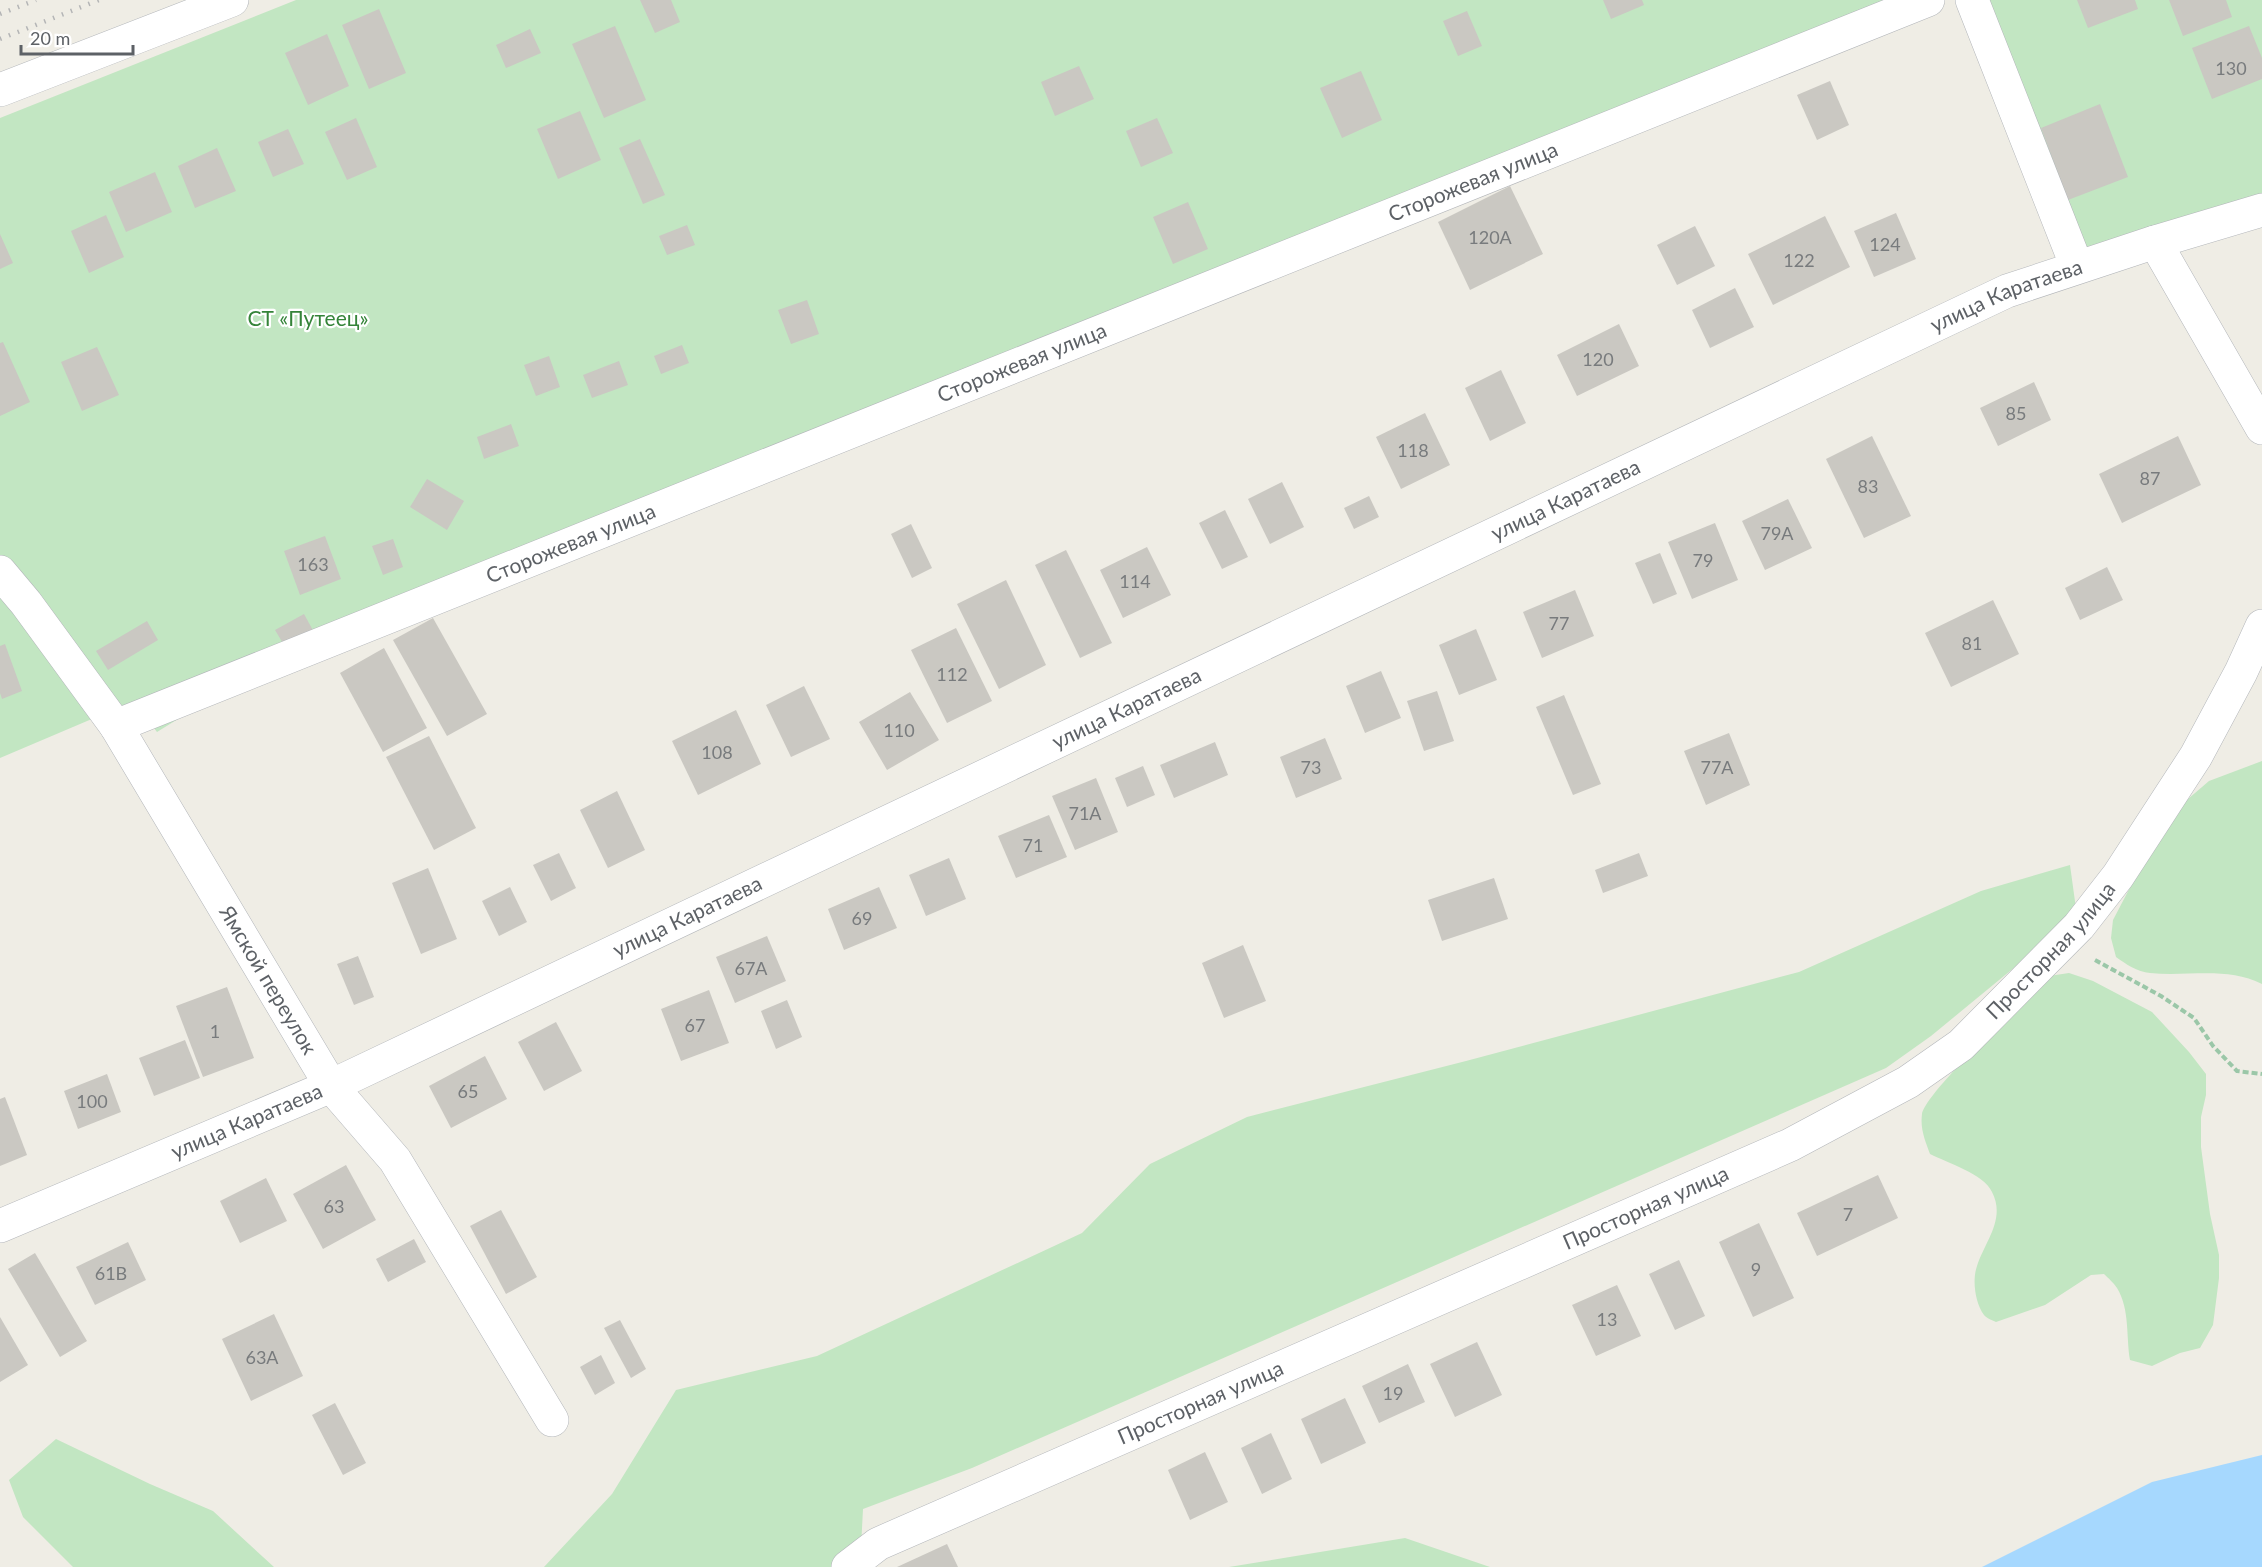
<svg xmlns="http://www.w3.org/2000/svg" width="2262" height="1567" font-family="Lato,sans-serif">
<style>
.green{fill:#c2e6c2}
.water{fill:#a6d8fe}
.building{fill:#cac8c2}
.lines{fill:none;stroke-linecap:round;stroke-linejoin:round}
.minor-casing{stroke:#b3b6ba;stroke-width:34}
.path{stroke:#9bc7a8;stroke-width:4;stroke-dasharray:6 3;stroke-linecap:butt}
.minor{stroke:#fff;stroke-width:33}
.rail{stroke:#b4b5b6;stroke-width:4.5;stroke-dasharray:1.5 8;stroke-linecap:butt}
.labels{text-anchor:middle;stroke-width:4.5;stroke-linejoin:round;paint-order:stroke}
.number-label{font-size:18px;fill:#787b7d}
.street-label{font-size:21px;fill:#5d6166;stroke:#fff}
.park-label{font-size:21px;fill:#358439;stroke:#fff}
</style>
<rect width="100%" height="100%" fill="#efede5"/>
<g class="green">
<path d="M296,0H1912L212,698L157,732L143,714L113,710L0,758V118Z"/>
<path d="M1968,0H2262V210L2087,274Z"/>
<path d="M2262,761V984C2227,966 2187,977 2150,973C2137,972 2126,964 2116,957L2111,938L2113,920L2167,817L2209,781Z"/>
<path d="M2070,865L2077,916L1931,1036L1886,1068L972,1468L863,1509L860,1567H544L612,1494L676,1390L817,1356L1082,1233L1150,1164L1247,1117L1466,1061L1799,972L1981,891Z"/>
<path d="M2069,973L2093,981L2152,1012L2189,1052L2206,1074V1095L2201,1117V1147L2210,1214L2219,1255V1278L2213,1325L2200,1348L2180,1353L2152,1366L2130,1360C2126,1337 2130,1309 2117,1288C2114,1283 2108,1278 2104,1274L2091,1275L2045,1305L1996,1322C1992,1320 1986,1318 1984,1315C1975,1303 1972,1280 1977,1266C1985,1241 2006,1219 1992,1192C1984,1174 1948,1163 1930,1154C1925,1140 1920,1129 1922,1114C1927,1090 2027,999 2049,976Z"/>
<path d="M56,1439L150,1484L213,1511L274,1567H73L23,1517L9,1480Z"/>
<path d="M1405,1538L1490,1567H1229Z"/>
</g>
<path class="water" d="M2262,1455V1567H1982L2152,1482Z"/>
<g class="building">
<path d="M640,0H671L680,22L655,33Z"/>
<path d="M1603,0H1642L1644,5L1611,19Z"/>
<path d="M2077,0H2135L2138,9L2088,28Z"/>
<path d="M2169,0H2226L2232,17L2183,36Z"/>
<path d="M379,9L406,73L369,89L342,25Z"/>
<path d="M1467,11L1482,46L1458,56L1443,21Z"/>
<path d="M615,26L646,100L604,118L572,44Z"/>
<path d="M2249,26L2262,58V79L2212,99L2192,48Z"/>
<path d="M530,29L541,53L506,68L496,45Z"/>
<path d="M327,34L349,86L308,105L285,53Z"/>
<path d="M1079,66L1094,99L1055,116L1041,82Z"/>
<path d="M1361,71L1382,120L1342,138L1320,88Z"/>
<path d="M1830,81L1849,125L1817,140L1797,95Z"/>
<path d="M2100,104L2128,177L2068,200L2041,128Z"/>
<path d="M580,111L601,160L558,179L537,129Z"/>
<path d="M356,118L377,167L347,180L325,132Z"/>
<path d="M1157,118L1173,153L1141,167L1126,131Z"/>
<path d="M288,129L304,164L273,177L258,142Z"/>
<path d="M640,139L665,195L643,204L619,148Z"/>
<path d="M217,148L236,191L195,208L178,166Z"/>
<path d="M155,172L172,212L126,232L109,192Z"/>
<path d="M1510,186L1543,254L1470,290L1438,222Z"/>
<path d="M1188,202L1208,249L1173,264L1153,217Z"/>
<path d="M1896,213L1916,259L1874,277L1854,231Z"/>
<path d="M106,215L124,257L89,273L71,231Z"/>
<path d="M1825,216L1850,267L1773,305L1748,254Z"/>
<path d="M687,225L695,245L667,255L659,236Z"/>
<path d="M1695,226L1715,266L1677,285L1657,245Z"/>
<path d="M0,234L13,263L0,269Z"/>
<path d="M1735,288L1754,327L1710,348L1692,310Z"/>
<path d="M807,300L819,334L791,344L778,310Z"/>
<path d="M1619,324L1639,366L1577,396L1557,355Z"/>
<path d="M3,342L30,402L0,416V343Z"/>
<path d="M682,345L689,363L661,374L654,356Z"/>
<path d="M97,347L119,395L82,411L61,362Z"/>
<path d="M549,356L560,387L536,396L524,365Z"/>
<path d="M619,361L628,385L592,398L583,375Z"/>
<path d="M1501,370L1526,423L1490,441L1465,388Z"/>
<path d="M2034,382L2051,420L1998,446L1980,408Z"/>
<path d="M1425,413L1450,465L1401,489L1376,437Z"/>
<path d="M511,424L519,446L484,459L477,437Z"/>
<path d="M1872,436L1911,516L1864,538L1826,459Z"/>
<path d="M2178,436L2201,485L2122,523L2099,474Z"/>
<path d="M427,479L464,501L447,530L410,507Z"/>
<path d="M1282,482L1304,527L1270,544L1248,499Z"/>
<path d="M1369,496L1379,517L1354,529L1344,508Z"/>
<path d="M1788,499L1812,548L1765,570L1742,521Z"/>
<path d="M1225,510L1248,557L1222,569L1199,523Z"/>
<path d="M1715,523L1738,580L1692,599L1668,542Z"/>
<path d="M911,524L932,568L912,578L891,534Z"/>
<path d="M325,536L341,579L300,595L284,551Z"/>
<path d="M393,539L403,567L383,575L372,546Z"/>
<path d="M1147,547L1171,595L1123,618L1100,570Z"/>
<path d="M1066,550L1112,643L1080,658L1035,565Z"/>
<path d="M1660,553L1677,594L1653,604L1635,563Z"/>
<path d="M2107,567L2123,600L2080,620L2065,588Z"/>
<path d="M1006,580L1046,665L999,689L957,604Z"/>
<path d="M1575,590L1594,636L1542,658L1523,612Z"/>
<path d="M1993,600L2019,654L1951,687L1925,633Z"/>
<path d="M304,614L315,634L287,650L275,630Z"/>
<path d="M433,618L487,714L447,736L393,640Z"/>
<path d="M147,621L158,640L108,670L96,651Z"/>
<path d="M956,628L992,701L947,723L911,650Z"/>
<path d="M1476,629L1497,680L1459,695L1439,645Z"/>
<path d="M5,644L22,691L2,699L0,693V646Z"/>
<path d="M384,648L427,728L383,752L340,673Z"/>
<path d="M1381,671L1401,718L1365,733L1346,686Z"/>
<path d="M804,686L830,739L791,757L766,705Z"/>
<path d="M1437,691L1454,741L1424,751L1407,701Z"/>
<path d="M910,692L939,740L887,770L859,722Z"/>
<path d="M1564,695L1601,784L1573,795L1536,707Z"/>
<path d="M736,710L761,764L698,795L672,741Z"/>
<path d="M1729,733L1750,785L1706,805L1684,751Z"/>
<path d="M429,736L476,828L434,850L386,757Z"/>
<path d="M1325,738L1342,779L1296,798L1280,757Z"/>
<path d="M1215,742L1228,775L1174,798L1160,765Z"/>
<path d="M1143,766L1155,795L1127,807L1115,778Z"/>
<path d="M1096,778L1118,832L1075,850L1052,796Z"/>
<path d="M617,791L645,850L608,868L580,810Z"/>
<path d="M1049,815L1067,857L1016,878L998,836Z"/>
<path d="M559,853L576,888L551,901L533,865Z"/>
<path d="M1639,853L1648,876L1603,893L1595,870Z"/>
<path d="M949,858L966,899L926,916L909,875Z"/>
<path d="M428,868L457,939L421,954L392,883Z"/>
<path d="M1494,878L1508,919L1442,941L1428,900Z"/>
<path d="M510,887L527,922L499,936L482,901Z"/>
<path d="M879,887L897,928L844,950L828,909Z"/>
<path d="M767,936L786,981L735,1003L716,957Z"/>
<path d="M1243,945L1266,1001L1224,1018L1202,963Z"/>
<path d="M358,956L374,997L354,1005L337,964Z"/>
<path d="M227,987L254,1058L203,1077L176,1006Z"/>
<path d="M709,990L729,1043L681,1061L661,1009Z"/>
<path d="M787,1000L802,1037L776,1049L761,1011Z"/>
<path d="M556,1022L582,1071L544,1091L518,1042Z"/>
<path d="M185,1040L200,1078L154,1096L139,1058Z"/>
<path d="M485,1056L507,1099L451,1128L429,1086Z"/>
<path d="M107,1074L121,1112L78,1129L64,1091Z"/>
<path d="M5,1097L27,1155L0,1166V1099Z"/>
<path d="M346,1165L376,1220L323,1249L293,1194Z"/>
<path d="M1878,1175L1898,1218L1817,1256L1797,1213Z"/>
<path d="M266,1178L287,1221L240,1243L220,1201Z"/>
<path d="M501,1210L537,1277L506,1294L470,1226Z"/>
<path d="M1759,1223L1794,1298L1753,1317L1719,1242Z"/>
<path d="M414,1239L426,1262L388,1282L376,1259Z"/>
<path d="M128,1242L146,1280L95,1305L76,1267Z"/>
<path d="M35,1253L87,1341L60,1357L8,1269Z"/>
<path d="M1679,1260L1705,1316L1675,1330L1649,1274Z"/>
<path d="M1617,1285L1641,1336L1596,1356L1572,1305Z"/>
<path d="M274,1314L303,1376L251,1401L222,1339Z"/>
<path d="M0,1317L28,1365L0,1382Z"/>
<path d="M620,1320L646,1369L631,1378L604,1328Z"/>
<path d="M1477,1342L1502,1395L1455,1417L1430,1364Z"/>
<path d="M601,1355L615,1383L595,1395L580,1367Z"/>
<path d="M1408,1364L1425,1402L1379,1423L1362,1386Z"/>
<path d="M1345,1398L1366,1443L1321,1464L1301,1419Z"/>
<path d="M335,1403L366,1463L343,1475L312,1415Z"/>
<path d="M1271,1433L1292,1479L1262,1494L1241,1448Z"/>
<path d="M1205,1452L1228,1502L1190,1520L1168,1470Z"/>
<path d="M947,1544L958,1567H897Z"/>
</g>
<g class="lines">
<g class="minor-casing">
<g id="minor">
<path d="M1972,0L2077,267"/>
<path d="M0,90L232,0"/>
<path d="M2155,242L2262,428"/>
<path id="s1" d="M0,572L26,603L116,726L331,1086L395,1160L552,1420"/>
<path id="s2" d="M116,726L1928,0"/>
<path id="s3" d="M0,1226L331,1086L2007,291L2155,242L2262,210"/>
<path id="s4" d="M848,1567L878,1544L1790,1145L1908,1082L1961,1045L2079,926L2118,876L2196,756L2241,672L2262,626"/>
</g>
</g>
<path class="path" d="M2095,960L2161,996L2194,1018L2213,1046L2237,1071L2262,1074"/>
<use href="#minor" class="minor"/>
<g class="rail">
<path d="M0,14L36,0"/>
<path d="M0,39L99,0"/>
</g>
</g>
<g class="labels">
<g class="number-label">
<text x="2231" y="75">130</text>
<text x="1490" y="244">120А</text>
<text x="1885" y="251">124</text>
<text x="1799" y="267">122</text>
<text x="1598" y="366">120</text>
<text x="2016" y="420">85</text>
<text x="1413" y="457">118</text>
<text x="2150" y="485">87</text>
<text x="1868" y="493">83</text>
<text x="1777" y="540">79А</text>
<text x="1703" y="567">79</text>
<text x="313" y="571">163</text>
<text x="1135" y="588">114</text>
<text x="1559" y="630">77</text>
<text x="1972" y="650">81</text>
<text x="952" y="681">112</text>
<text x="899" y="737">110</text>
<text x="717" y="759">108</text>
<text x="1311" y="774">73</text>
<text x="1717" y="774">77А</text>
<text x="1085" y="820">71А</text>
<text x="1033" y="852">71</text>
<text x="862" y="925">69</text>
<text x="751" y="975">67А</text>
<text x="695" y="1032">67</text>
<text x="215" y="1038">1</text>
<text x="468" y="1098">65</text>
<text x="92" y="1108">100</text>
<text x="334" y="1213">63</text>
<text x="1848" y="1221">7</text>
<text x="1756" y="1276">9</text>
<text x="111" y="1280">61В</text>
<text x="1607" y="1326">13</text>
<text x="262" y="1364">63А</text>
<text x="1393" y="1400">19</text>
</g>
<g class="street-label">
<text dy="7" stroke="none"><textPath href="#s2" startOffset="1462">Сторожевая улица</textPath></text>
<text dy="7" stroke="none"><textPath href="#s3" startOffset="2212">улица Каратаева</textPath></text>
<text dy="7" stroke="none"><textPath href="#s2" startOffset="976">Сторожевая улица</textPath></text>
<text dy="7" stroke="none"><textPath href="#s3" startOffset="1726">улица Каратаева</textPath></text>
<text dy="7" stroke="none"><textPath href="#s2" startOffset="490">Сторожевая улица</textPath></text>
<text dy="7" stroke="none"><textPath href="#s3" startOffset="1240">улица Каратаева</textPath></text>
<text dy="7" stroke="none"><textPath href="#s3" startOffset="754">улица Каратаева</textPath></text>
<text dy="7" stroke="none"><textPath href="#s4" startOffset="1362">Просторная улица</textPath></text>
<text dy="7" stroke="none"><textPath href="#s1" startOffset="489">Ямской переулок</textPath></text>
<text dy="7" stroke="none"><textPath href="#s3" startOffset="268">улица Каратаева</textPath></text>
<text dy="7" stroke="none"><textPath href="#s4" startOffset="876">Просторная улица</textPath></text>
<text dy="7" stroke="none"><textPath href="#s4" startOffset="390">Просторная улица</textPath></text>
</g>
<g class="park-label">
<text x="308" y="326">СТ «Путеец»</text>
</g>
</g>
<path d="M21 45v9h112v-9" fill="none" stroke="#5d6166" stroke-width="3"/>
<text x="30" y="45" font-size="18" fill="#5d6166" stroke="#ffffff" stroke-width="4.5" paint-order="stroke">20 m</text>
</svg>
